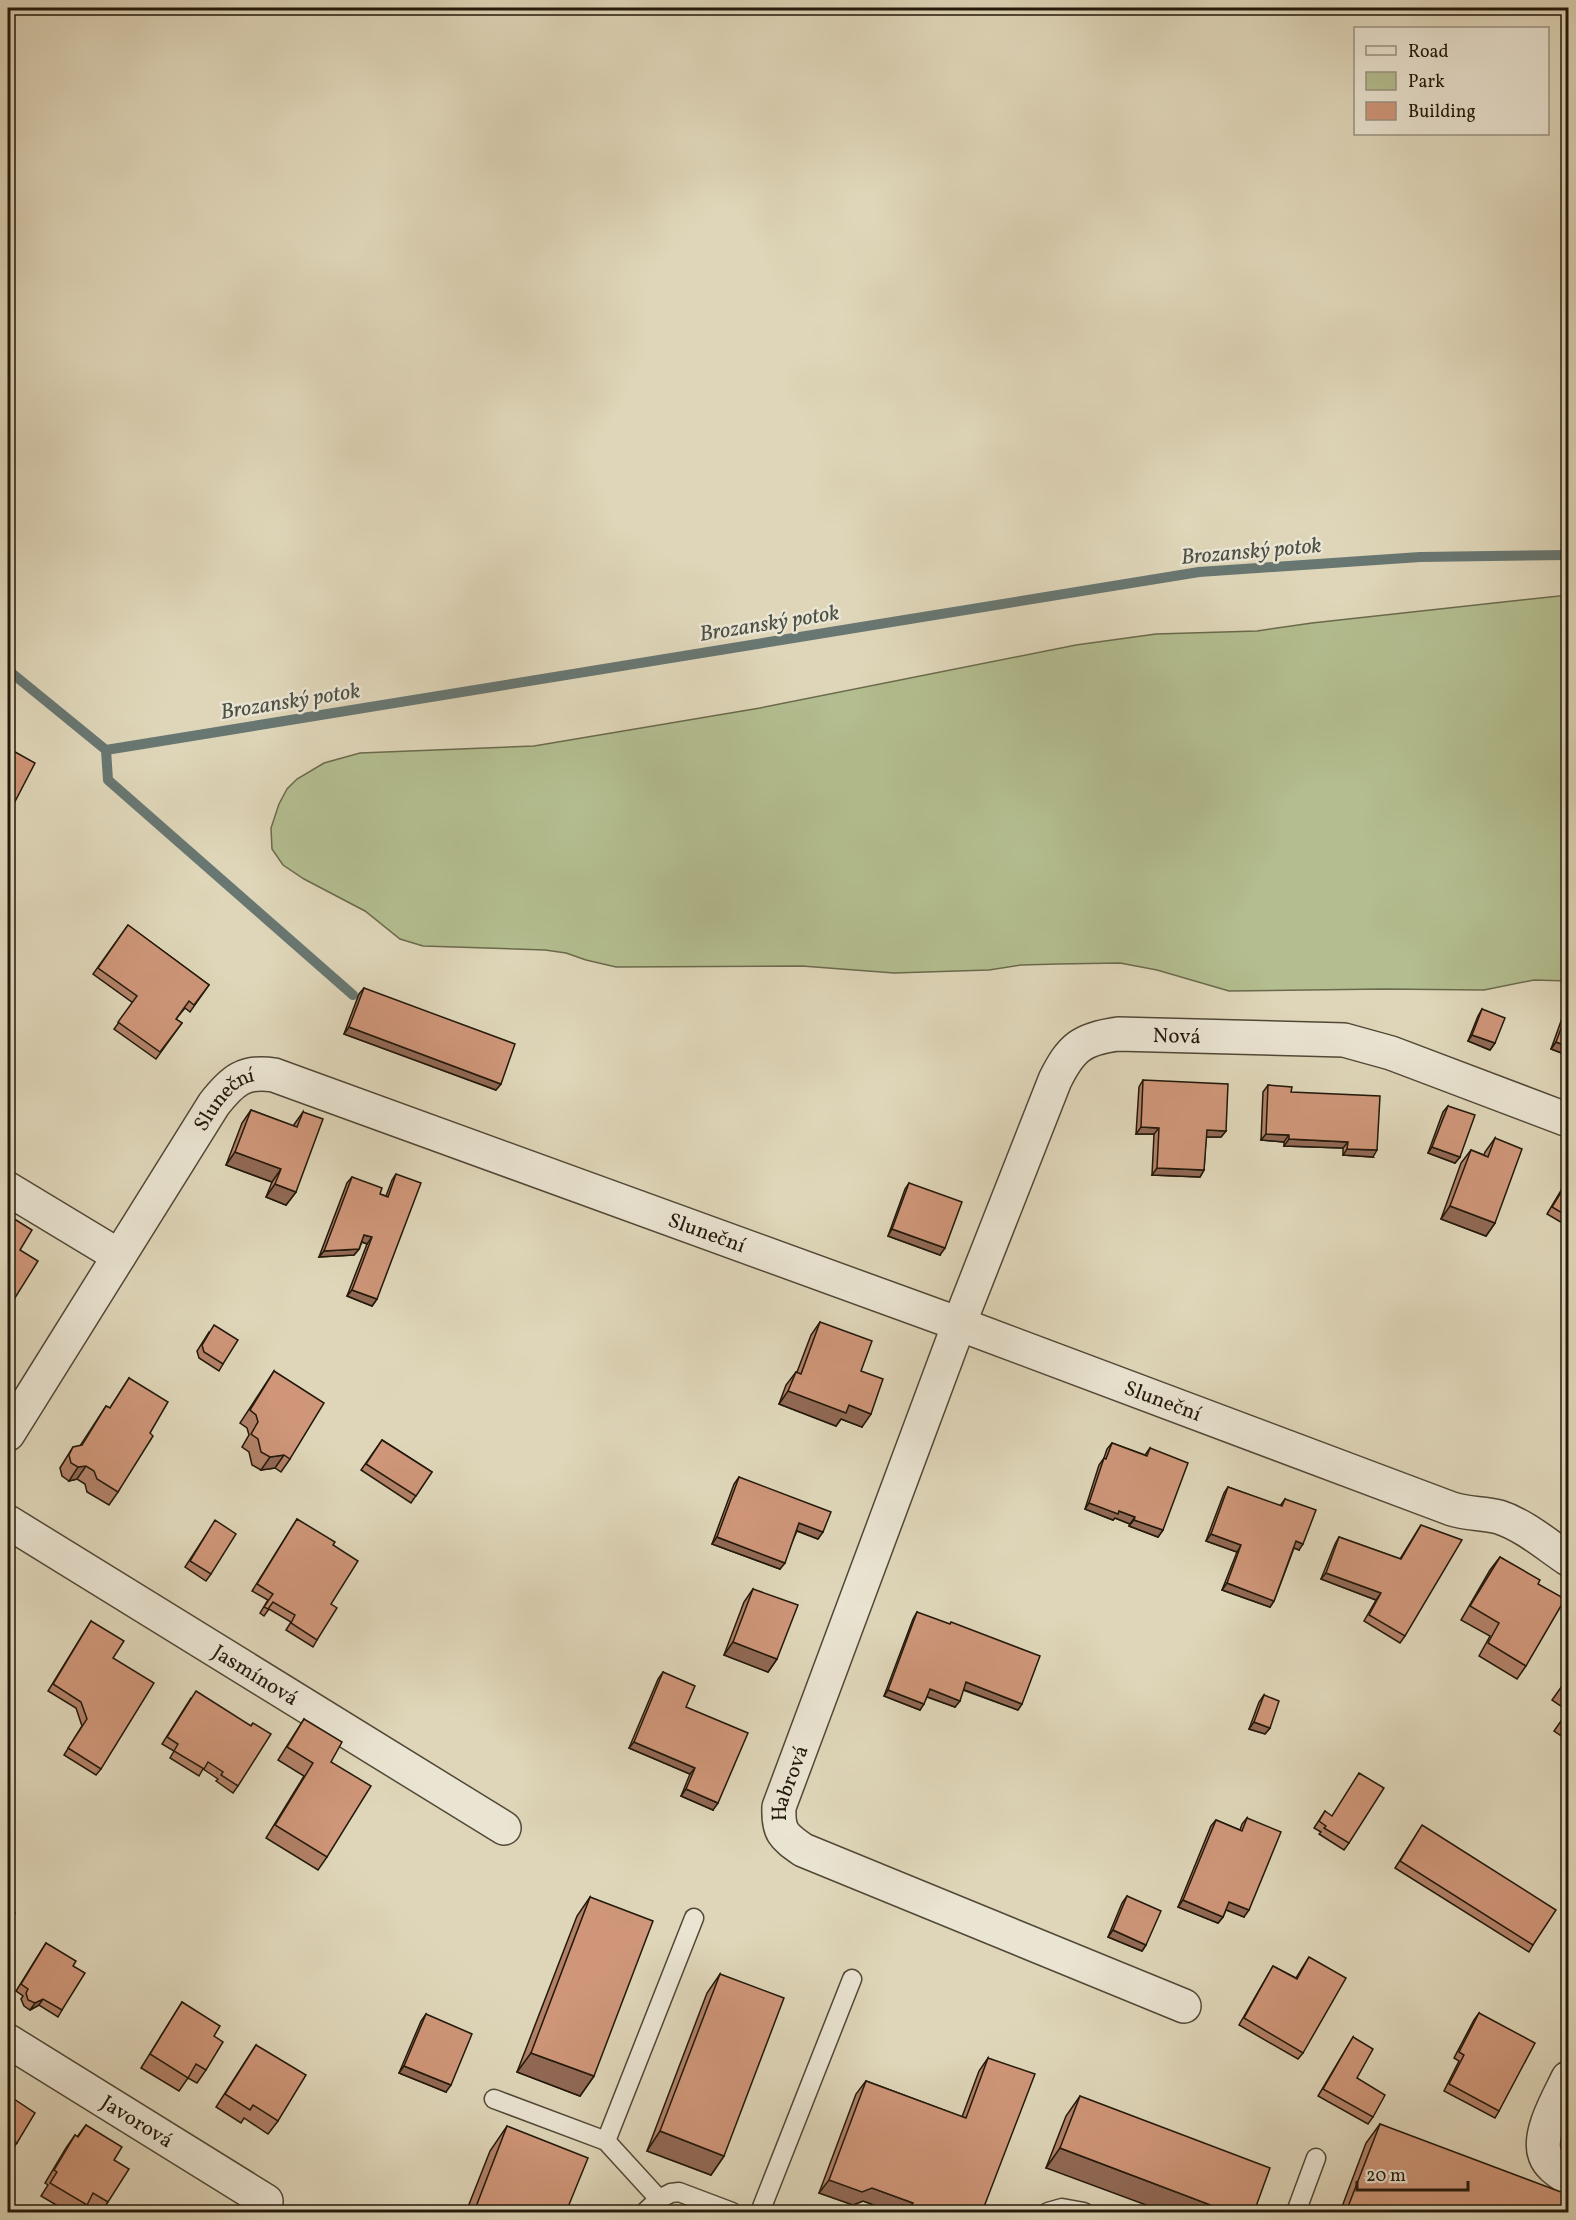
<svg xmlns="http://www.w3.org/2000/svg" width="1576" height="2220" font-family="Vollkorn,serif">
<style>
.green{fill:#b3bd8f;stroke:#6a6a4c;stroke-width:1.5}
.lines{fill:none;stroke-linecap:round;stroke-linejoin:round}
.stream{stroke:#687772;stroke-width:10}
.lane-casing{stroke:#514836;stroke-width:21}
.street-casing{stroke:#514836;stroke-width:36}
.lane{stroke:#eae4d2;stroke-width:18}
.street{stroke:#eae4d2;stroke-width:33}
.wall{fill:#b28168;stroke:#22180a;stroke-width:1.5}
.shaded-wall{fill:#916955;stroke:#22180a;stroke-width:1.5}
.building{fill:#cf9679;stroke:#22180a;stroke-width:1.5}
.labels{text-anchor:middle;stroke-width:5;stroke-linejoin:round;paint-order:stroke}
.street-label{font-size:21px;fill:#22180a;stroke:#eae4d2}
.water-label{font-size:22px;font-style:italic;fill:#4b5047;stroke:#eae4d2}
</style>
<rect width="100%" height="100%" fill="#dfd6b9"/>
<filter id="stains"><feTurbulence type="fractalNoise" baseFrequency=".00333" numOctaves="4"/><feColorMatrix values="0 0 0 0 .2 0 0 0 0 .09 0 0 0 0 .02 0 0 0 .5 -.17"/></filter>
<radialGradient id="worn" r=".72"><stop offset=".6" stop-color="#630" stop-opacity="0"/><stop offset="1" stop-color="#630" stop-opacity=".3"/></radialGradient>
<path class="green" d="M1568,595V981L1534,980L1484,990L1384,989L1229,991L1157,970L1120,963L1058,964L1021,965L989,970L894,973L802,966L616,967L586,960L566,953L545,950L423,946L400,939L365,911L304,879L283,865L272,849L271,828L279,804L287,789L297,779L324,763L360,753L534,746L760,708L1076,645L1156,634L1257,631L1312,623Z"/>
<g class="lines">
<g class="stream">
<path d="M8,670L106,750L1199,572L1420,557L1568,555"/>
<path d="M106,750L108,780L353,995"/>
</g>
<g class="lane-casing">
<g id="lane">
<path d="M494,2099L606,2141L659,2199L645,2212"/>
<path d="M606,2141L694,1918"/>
<path d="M659,2199L671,2193L679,2192L732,2212"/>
<path d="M760,2212L852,1979"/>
<path d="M1048,2212L1062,2208L1084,2212"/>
<path d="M1296,2212L1316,2158"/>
</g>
</g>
<g class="street-casing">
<g id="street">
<path d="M8,1189L119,1256"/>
<path id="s1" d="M8,1434L214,1104C232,1081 244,1070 274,1075L959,1324L1452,1509C1467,1514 1483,1513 1499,1517C1524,1525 1547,1545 1568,1559"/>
<path id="s2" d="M8,1522L504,1828"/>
<path id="s3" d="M1184,2006L803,1850C783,1836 778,1832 779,1807L959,1324L1055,1080C1071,1048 1081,1039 1118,1034L1344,1040L1391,1053L1568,1120"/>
<path id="s4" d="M8,2041L266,2201"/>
<path d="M1568,2078C1559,2097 1537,2134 1545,2155C1549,2166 1559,2172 1568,2178"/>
</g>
</g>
<use href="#lane" class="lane"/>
<use href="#street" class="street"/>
</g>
<g class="wall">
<path d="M128,925L209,985L190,1012L185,1008L176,1019L182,1023L156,1059L114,1029L133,1003L93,974Z"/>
<path d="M364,988L496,1090L344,1034L359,994Z"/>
<path d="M1569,1005V1056L1551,1049L1565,1010Z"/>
<path d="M1482,1009L1495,1043L1490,1050L1468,1041L1478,1016Z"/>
<path d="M1143,1080L1226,1131L1221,1137H1206L1204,1170L1200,1177L1152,1175L1154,1134H1136L1139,1087Z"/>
<path d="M1268,1085L1291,1092L1373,1157L1343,1155V1148L1284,1146V1142L1261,1140L1263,1092Z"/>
<path d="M1448,1106L1460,1157L1455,1163L1428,1153L1443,1112Z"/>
<path d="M251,1110L293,1126L303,1112L296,1192L286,1205L266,1197L272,1182L226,1165L242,1123Z"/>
<path d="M1495,1138V1223L1486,1236L1441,1219L1461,1163L1471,1150L1484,1155L1485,1152Z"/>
<path d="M396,1174L377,1299L372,1306L347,1296L367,1244L362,1242L359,1249L354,1255L319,1257L347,1183L352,1177L380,1194L386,1196L392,1180Z"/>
<path d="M1569,1177V1227L1547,1214Z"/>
<path d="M909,1183L940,1255L888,1236L905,1189Z"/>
<path d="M8,1215L20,1250L13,1301L8,1310Z"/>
<path d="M820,1322L861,1371L862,1427L841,1419L836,1426L779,1404L786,1385L796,1372H797L811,1335Z"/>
<path d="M209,1332L223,1364L219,1371L199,1358L197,1351Z"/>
<path d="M274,1371L290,1459L281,1472L275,1468L261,1470L252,1465L249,1452L242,1447L249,1435L247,1428L240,1423Z"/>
<path d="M129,1378L150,1433L118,1492L109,1505L87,1492L85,1484L77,1479L69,1481L62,1476L60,1468L73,1447L80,1446L106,1406L110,1408Z"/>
<path d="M382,1440L432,1472L411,1503L361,1470Z"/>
<path d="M1112,1443L1145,1455L1150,1448L1163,1530L1158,1537L1129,1526L1130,1524L1115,1518L1113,1520L1085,1509L1099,1465L1104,1458L1107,1449Z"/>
<path d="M739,1477L818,1539L797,1531L780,1569L712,1544L734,1484Z"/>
<path d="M1228,1487L1280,1506L1285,1499L1299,1550L1294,1548L1274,1601L1270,1607L1222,1590L1237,1552L1206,1541L1224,1493Z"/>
<path d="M297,1519L333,1545L331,1604L317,1640L313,1647L286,1630L291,1622L269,1609L264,1616L260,1613L268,1600L252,1591Z"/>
<path d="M1421,1525L1405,1636L1400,1643L1364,1621L1376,1600L1321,1579L1335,1544L1339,1537L1400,1559Z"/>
<path d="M211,1527V1574L206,1581L185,1567Z"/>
<path d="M1500,1557L1538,1584L1526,1666L1517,1679L1479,1656L1490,1636L1461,1620L1490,1570Z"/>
<path d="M753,1589L777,1659L768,1672L724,1655L744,1602Z"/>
<path d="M917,1612L1018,1710L963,1690L955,1707L927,1697L920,1710L884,1696L913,1619Z"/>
<path d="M91,1621L113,1658L101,1769L96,1775L64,1755L82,1726L76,1708L48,1691Z"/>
<path d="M663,1672L686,1707L713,1810L681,1796L690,1774L629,1748L658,1679Z"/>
<path d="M1569,1676V1741L1554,1731L1568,1711L1552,1700Z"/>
<path d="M1264,1695L1270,1728L1265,1734L1249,1729L1259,1702Z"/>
<path d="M191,1698L251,1726L253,1723L238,1786L233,1793L216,1781L218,1779L203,1769L199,1776L170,1758L174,1751L162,1744Z"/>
<path d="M304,1719L331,1762L327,1857L318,1870L266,1838L304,1776L278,1760Z"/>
<path d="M1325,1811L1349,1843L1344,1850L1319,1834L1321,1832L1314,1828Z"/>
<path d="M1247,1818L1244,1917L1226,1910L1223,1917L1218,1923L1178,1907L1211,1826L1216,1820L1240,1830L1242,1824Z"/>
<path d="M1418,1832L1533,1945L1529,1952L1395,1868Z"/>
<path d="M1127,1896L1146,1945L1142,1951L1108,1937L1122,1903Z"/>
<path d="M590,1897L594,2076L580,2096L517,2072L577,1916Z"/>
<path d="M46,1943L73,1966L62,2010L58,2017L39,2005L30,2010L24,2006L21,1999L23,1996L16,1991Z"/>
<path d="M1309,1957L1303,2053L1298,2059L1239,2025L1273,1966L1296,1978Z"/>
<path d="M720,1974L724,2156L711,2175L647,2151L707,1993Z"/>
<path d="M182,2002L214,2036L206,2070L197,2083L188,2078L179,2091L141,2068Z"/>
<path d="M1479,2013L1499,2111L1495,2118L1444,2091L1459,2061L1454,2058L1474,2020Z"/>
<path d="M426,2014L446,2092L399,2073L421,2021Z"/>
<path d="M1353,2037L1357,2078L1373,2117L1368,2124L1318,2096Z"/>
<path d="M256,2045L278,2121L268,2134L244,2118L241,2123L216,2107Z"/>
<path d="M988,2058L982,2212H894L863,2201L853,2205L819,2193L856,2094L866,2081L962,2117L979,2071Z"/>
<path d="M8,2095L17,2143L12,2149L8,2146Z"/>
<path d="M1080,2096L1254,2212L1046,2168L1066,2116Z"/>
<path d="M1380,2124L1569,2212H1340L1366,2143Z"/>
<path d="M86,2125L114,2160L108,2202L101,2212H94L85,2207L81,2212H68L41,2196L48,2185L45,2183L66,2148L75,2135L77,2137Z"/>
<path d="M507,2126L566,2212H466L490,2151Z"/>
</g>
<g class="shaded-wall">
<path d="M349,1027L501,1084L496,1090L344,1034Z"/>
<path d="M1472,1035L1495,1043L1490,1050L1468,1041Z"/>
<path d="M1556,1042L1569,1047V1056L1551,1049Z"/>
<path d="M1141,1127L1159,1128L1154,1134H1136Z"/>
<path d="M1207,1130L1226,1131L1221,1137H1202Z"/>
<path d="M1266,1134L1289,1135L1284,1142L1261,1140Z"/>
<path d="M1289,1139L1348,1142L1343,1148L1284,1146Z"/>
<path d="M1432,1147L1460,1157L1455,1163L1428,1153Z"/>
<path d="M1347,1149L1377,1150L1373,1157L1343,1155Z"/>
<path d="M235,1152L281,1169L272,1182L226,1165Z"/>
<path d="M1157,1168L1204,1170L1200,1177L1152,1175Z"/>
<path d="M275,1184L296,1192L286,1205L266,1197Z"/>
<path d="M1450,1206L1495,1223L1486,1236L1441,1219Z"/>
<path d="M892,1229L945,1248L940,1255L888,1236Z"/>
<path d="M364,1235L372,1237L367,1244L360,1241Z"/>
<path d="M359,1249L354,1255L319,1257L324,1251Z"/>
<path d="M352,1290L377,1299L372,1306L347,1296Z"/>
<path d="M788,1391L849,1405L871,1414L862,1427L841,1419L836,1426L779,1404Z"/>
<path d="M284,1455L275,1468L261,1470L270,1457Z"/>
<path d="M86,1466L77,1479L69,1481L78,1467Z"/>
<path d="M1089,1503L1119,1511L1135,1517L1130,1524L1115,1518L1113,1520L1085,1509Z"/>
<path d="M1134,1520L1163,1530L1158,1537L1129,1526Z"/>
<path d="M799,1523L823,1532L818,1539L795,1530Z"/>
<path d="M1211,1534L1241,1545L1237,1552L1206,1541Z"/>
<path d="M717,1537L785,1563L780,1569L712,1544Z"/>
<path d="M1296,1541L1303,1544L1299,1550L1292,1547Z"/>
<path d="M1326,1573L1381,1593L1376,1600L1321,1579Z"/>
<path d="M1227,1583L1274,1601L1270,1607L1222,1590Z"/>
<path d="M733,1642L777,1659L768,1672L724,1655Z"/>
<path d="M966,1682L1022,1704L1018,1710L962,1689Z"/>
<path d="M930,1689L960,1701L955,1707L925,1696Z"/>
<path d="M888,1690L924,1704L920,1710L884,1696Z"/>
<path d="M1254,1722L1270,1728L1265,1734L1249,1729Z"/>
<path d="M634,1742L695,1768L690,1774L629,1748Z"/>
<path d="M686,1789L718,1803L713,1810L681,1796Z"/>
<path d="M1183,1900L1223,1917L1218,1923L1178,1907Z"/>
<path d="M1229,1902L1249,1910L1244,1917L1224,1909Z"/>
<path d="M1113,1930L1146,1945L1142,1951L1108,1937Z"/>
<path d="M43,1999L39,2005L30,2010L35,2003Z"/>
<path d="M531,2053L594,2076L580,2096L517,2072Z"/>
<path d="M404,2066L451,2085L446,2092L399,2073Z"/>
<path d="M660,2131L724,2156L711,2175L647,2151Z"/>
<path d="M1060,2148L1229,2212H1165L1046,2168Z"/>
<path d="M829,2180L872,2188L913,2203L906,2212H894L863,2201L853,2205L819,2193Z"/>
</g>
<g class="building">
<path d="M8,748L35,763L9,813H8Z"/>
<path d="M128,925L209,985L194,1005L189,1001L176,1019L182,1023L160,1052L118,1022L137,996L98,968Z"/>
<path d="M364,988L515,1044L501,1084L349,1027Z"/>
<path d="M1569,1007V1047L1556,1042Z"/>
<path d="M1482,1009L1505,1018L1495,1043L1472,1035Z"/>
<path d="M1143,1080L1228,1084L1226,1131L1207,1130L1204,1170L1157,1168L1159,1128L1141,1127Z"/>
<path d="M1268,1085L1292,1087L1291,1092L1380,1096L1377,1150L1347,1149L1348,1142L1289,1139V1135L1266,1134Z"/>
<path d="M1448,1106L1475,1115L1460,1157L1432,1147Z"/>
<path d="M251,1110L297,1127L303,1112L323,1119L296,1192L275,1184L281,1169L235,1152Z"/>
<path d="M1495,1138L1522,1149L1495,1223L1450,1206L1471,1150L1488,1157Z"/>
<path d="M396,1174L421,1183L377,1299L352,1290L372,1237L364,1235L359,1249L324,1251L352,1177L382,1188L380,1194L388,1197Z"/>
<path d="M1569,1179V1217L1552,1207Z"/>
<path d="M909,1183L962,1202L945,1248L892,1229Z"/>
<path d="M8,1215L32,1230L20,1250L38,1261L13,1301L8,1298Z"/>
<path d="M820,1322L872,1341L861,1371L883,1379L871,1414L849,1405L846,1413L788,1391L796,1372L801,1374Z"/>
<path d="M214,1325L238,1340L223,1364L204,1352L202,1345Z"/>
<path d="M274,1371L324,1403L290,1459L284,1455L270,1457L261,1452L258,1439L251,1434L258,1422L256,1415L250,1410Z"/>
<path d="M129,1378L168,1402L150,1433L153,1436L118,1492L97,1479L94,1471L86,1466L78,1467L71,1463L69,1455L73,1447L82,1445L106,1406L110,1408Z"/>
<path d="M382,1440L432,1472L416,1496L366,1464Z"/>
<path d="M1112,1443L1147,1456L1150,1448L1188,1463L1163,1530L1134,1520L1135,1517L1119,1511L1118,1514L1089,1503L1104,1458L1106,1459Z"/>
<path d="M739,1477L831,1512L823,1532L799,1523L785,1563L717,1537Z"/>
<path d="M1228,1487L1282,1506L1285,1499L1316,1510L1303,1544L1296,1541L1274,1601L1227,1583L1241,1545L1211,1534Z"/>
<path d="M297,1519L335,1542L333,1545L358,1561L331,1604L337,1608L317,1640L291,1623L295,1615L273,1602L268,1609L264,1607L273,1594L257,1584Z"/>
<path d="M215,1520L236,1534L211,1574L190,1561Z"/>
<path d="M1421,1525L1462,1540L1405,1636L1369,1615L1381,1593L1326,1573L1339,1537L1401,1559Z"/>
<path d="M1500,1557L1540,1580L1538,1584L1565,1599L1526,1666L1488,1643L1499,1623L1470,1606Z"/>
<path d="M753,1589L798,1605L777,1659L733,1642Z"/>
<path d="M917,1612L950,1624L951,1622L1040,1656L1022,1704L966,1682L960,1701L930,1689L924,1704L888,1690Z"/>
<path d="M91,1621L124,1641L113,1658L154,1683L101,1769L68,1748L87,1719L81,1702L53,1684Z"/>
<path d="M663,1672L695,1686L686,1707L748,1733L718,1803L686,1789L695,1768L634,1742Z"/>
<path d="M1569,1676V1692L1561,1687Z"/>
<path d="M196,1691L251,1726L253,1723L271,1734L238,1786L221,1775L223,1772L208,1762L204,1769L174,1751L178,1744L167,1737Z"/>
<path d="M1264,1695L1279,1701L1270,1728L1254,1722Z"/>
<path d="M1569,1710V1721L1563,1718Z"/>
<path d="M304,1719L342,1742L331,1762L371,1786L327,1857L275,1825L313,1763L287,1747Z"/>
<path d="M1359,1773L1384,1788L1349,1843L1324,1828L1326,1826L1319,1821L1325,1811L1332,1816Z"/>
<path d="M1247,1818L1281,1832L1249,1910L1229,1902L1223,1917L1183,1900L1216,1820L1242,1831Z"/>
<path d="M1422,1825L1556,1910L1533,1945L1400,1861Z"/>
<path d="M1127,1896L1161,1911L1146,1945L1113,1930Z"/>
<path d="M590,1897L653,1921L594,2076L531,2053Z"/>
<path d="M8,1909L15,1913L8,1926Z"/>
<path d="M46,1943L76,1961L73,1966L85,1973L62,2010L43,1999L35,2003L28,2000L26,1993L28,1989L21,1984Z"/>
<path d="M1309,1957L1346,1978L1303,2053L1244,2018L1273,1966L1297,1979Z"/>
<path d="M720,1974L784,1998L724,2156L660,2131Z"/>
<path d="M182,2002L220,2026L214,2036L223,2042L206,2070L196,2064L188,2078L150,2054Z"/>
<path d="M1479,2013L1535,2043L1499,2111L1449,2084L1464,2055L1459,2052Z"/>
<path d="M426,2014L472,2034L451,2085L404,2066Z"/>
<path d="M1353,2037L1373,2049L1357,2078L1385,2095L1373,2117L1323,2089Z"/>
<path d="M256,2045L306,2075L278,2121L253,2105L250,2110L225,2094Z"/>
<path d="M988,2058L1035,2074L982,2212H916L910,2210L913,2203L872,2188L862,2192L829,2180L866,2081L966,2118Z"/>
<path d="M8,2095L35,2113L17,2143L8,2137Z"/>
<path d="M1080,2096L1270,2168L1254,2212H1229L1060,2148Z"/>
<path d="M1380,2124L1569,2195V2212H1346Z"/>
<path d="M86,2125L122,2147L114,2160L129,2169L108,2202L93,2193L87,2205L50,2183L57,2172L54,2170L75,2135L78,2137Z"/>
<path d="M507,2126L588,2158L566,2212H474Z"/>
</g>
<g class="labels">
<g class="street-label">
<text dy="7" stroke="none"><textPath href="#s3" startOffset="1384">Nová</textPath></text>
<text dy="7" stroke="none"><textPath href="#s1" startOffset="400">Sluneční</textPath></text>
<text dy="7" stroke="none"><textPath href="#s1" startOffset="921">Sluneční</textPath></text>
<text dy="7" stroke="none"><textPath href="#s1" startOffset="1407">Sluneční</textPath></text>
<text dy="7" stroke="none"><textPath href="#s2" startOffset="291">Jasmínová</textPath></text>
<text dy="7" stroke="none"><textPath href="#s3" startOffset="490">Habrová</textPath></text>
<text dy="7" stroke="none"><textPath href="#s4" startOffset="152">Javorová</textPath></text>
</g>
<g class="water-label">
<text transform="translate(1251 550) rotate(-5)" y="8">Brozanský potok</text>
<text transform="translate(769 622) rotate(-9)" y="8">Brozanský potok</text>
<text transform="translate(290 700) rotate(-9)" y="8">Brozanský potok</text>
</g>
</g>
<rect width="1576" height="2220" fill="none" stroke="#dfd6b9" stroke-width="30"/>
<rect x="9" y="9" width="1558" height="2202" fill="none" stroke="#22180a" stroke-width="3"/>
<rect x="15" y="15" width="1546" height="2190" fill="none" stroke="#22180a" stroke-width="1.5"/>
<rect x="1354" y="27" width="195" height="108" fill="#eae4d2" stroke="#9a9282" stroke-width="1.5"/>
<rect x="1366" y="46" width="30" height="9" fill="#eae4d2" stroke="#9a9282" stroke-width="1.5"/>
<text x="1408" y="57" font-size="18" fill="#22180a">Road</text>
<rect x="1366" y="72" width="30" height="18" fill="#b3bd8f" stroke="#9a9282" stroke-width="1.5"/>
<text x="1408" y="87" font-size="18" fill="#22180a">Park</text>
<rect x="1366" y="102" width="30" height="18" fill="#cf9679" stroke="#9a9282" stroke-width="1.5"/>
<text x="1408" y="117" font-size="18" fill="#22180a">Building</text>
<path d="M1357 2181v9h111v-9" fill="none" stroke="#22180a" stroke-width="3"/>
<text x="1366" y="2181" font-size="18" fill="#22180a" stroke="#eae4d2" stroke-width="4.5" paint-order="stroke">20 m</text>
<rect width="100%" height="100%" filter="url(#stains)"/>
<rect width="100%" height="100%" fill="url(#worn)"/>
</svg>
